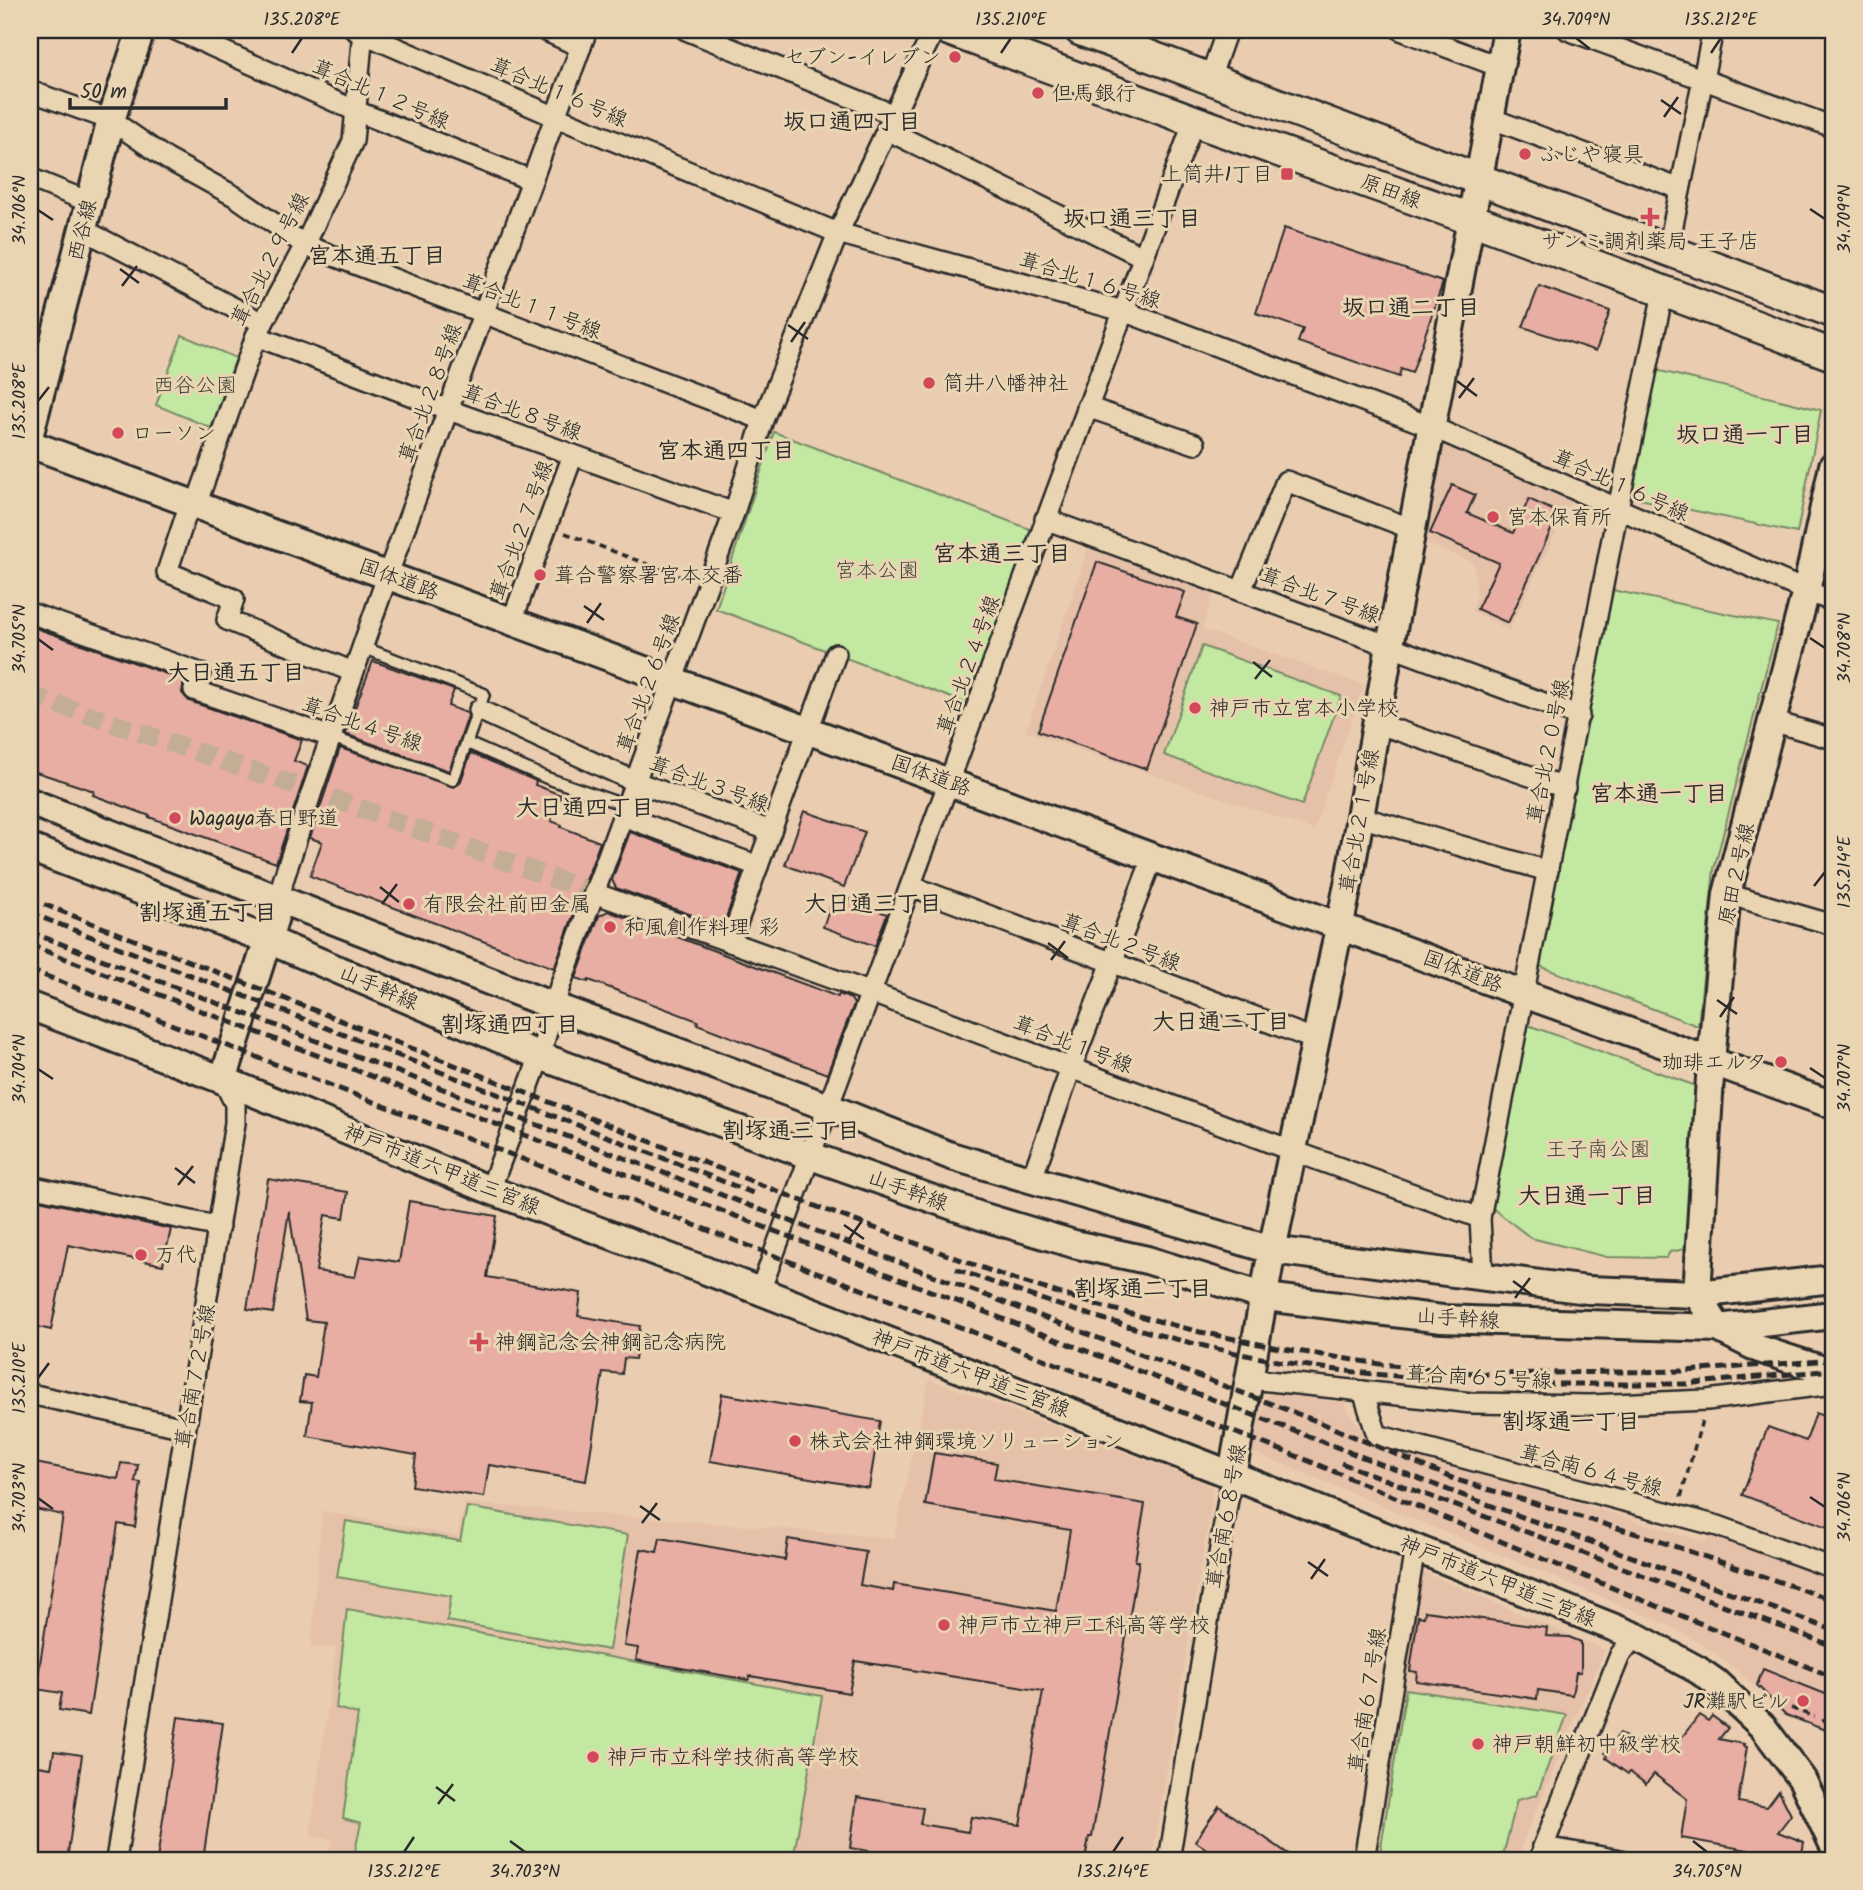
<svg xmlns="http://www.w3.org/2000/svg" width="1863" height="1890" font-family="Kalam,'Klee One',sans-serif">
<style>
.built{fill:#e5c1a9}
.green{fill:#c3e8a1;stroke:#778a66;stroke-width:2}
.building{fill:#e8aea3;stroke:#2b2b2b;stroke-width:2}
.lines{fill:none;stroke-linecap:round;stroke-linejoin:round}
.street-tunnel{stroke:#c4ad95;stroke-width:19;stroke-dasharray:19 10;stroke-linecap:butt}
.lane-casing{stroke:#2b2b2b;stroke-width:15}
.street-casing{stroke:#2b2b2b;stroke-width:24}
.secondary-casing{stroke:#2b2b2b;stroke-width:32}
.primary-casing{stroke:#2b2b2b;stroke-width:35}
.path{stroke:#2b2b2b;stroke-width:3.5;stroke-dasharray:7 5;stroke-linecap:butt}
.lane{stroke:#ead5b3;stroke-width:10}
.street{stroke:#ead5b3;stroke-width:19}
.secondary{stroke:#ead5b3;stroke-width:26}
.primary{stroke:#ead5b3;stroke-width:30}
.rail{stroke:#2b2b2b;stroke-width:5;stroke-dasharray:10 5;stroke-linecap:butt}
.ticks{fill:none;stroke:#2b2b2b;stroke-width:2.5}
.poi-dot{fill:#d1495b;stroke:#ead5b3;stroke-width:2.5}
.labels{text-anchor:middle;stroke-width:6;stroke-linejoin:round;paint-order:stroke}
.poi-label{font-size:21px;fill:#2b2b2b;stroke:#ead5b3;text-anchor:start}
.street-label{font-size:21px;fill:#2b2b2b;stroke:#ead5b3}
.park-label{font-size:21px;fill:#42473d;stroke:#ead5b3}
.neighbourhood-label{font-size:23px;font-weight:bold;fill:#2b2b2b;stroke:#ead5b3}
.neatline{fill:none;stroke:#2b2b2b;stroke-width:2.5}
.ticks-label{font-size:18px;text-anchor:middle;fill:#2b2b2b}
</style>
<rect width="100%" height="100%" fill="#eacdb0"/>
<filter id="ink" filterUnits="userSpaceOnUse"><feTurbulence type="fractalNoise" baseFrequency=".0143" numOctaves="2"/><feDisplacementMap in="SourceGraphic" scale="14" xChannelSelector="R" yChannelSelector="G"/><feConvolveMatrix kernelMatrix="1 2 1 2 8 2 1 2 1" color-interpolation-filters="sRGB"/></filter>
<g filter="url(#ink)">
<g class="built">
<path d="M1438,435L1575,494L1509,630L1472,611L1477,596L1473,562L1419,541Z"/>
<path d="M1088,549L1214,592L1202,629L1364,685L1314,830L1026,731Z"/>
<path d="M929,1379L1203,1482L1211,1488L1212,1501L1152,1860H326L333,1840L310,1836L336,1648L311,1647L322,1511L457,1536L465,1503L894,1538Z"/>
<path d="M1269,1392L1343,1403L1367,1438L1705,1542L1715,1532L1833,1576V1734L1780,1714L1760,1691L1720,1656L1671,1626L1248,1450Z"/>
<path d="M1421,1571L1605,1650L1524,1839L1520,1860H1372Z"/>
</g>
<g class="green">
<path d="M182,335L236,358L211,428L156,405Z"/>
<path d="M1656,370L1821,410L1797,533L1626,496Z"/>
<path d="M774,432L1035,531L973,706L716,609Z"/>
<path d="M1612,590L1778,624L1714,869L1698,1026L1537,965Z"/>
<path d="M1202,646L1341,696L1302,805L1164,755Z"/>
<path d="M1528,1025L1696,1086L1685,1249L1670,1252L1666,1258L1607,1257L1531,1238L1491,1207Z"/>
<path d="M467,1507L628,1535L609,1650L447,1621L451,1596L337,1577L346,1521L460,1541Z"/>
<path d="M347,1609L822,1696L793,1860H353L361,1823L343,1818L358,1714L336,1708Z"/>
<path d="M1406,1689L1567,1715L1537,1795L1517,1800L1502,1860H1379Z"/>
</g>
<g class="building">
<path d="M1284,228L1443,282L1412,373L1401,369L1399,377L1298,342L1303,329L1256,313Z"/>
<path d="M1539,286L1610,311L1596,351L1523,327Z"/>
<path d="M1452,485L1475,495L1467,513L1513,533L1529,499L1559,513L1508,623L1477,609L1499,563L1430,533Z"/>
<path d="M1097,562L1185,592L1176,617L1197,624L1147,769L1038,731Z"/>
<path d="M30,626L184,680L182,693L189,701L302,740L294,761L308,766L276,863L149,817L150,816L93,795L94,791L30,770Z"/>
<path d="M373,661L454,690L448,706L467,713L468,716L449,771L345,734Z"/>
<path d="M340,748L454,787L460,783L471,753L536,781L535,785L561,795L551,821L562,825L561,827L600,842L554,968L310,876L322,842L310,838Z"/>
<path d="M804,811L865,832L844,887L785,865Z"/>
<path d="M630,832L742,873L723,926L616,888L612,880Z"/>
<path d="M835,894L887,914L875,946L823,927Z"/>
<path d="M608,911L838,997L839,994L851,999L854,1004L827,1074L697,1024L698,1021L589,980L588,982L576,978L599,916Z"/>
<path d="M268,1179L348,1192L344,1218L325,1215L316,1271L355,1277L360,1256L399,1262L409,1201L497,1216L487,1277L581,1293L578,1316L640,1326L635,1359L624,1358L622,1374L603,1372L586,1481L489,1465L484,1497L412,1486L416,1455L307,1436L312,1402L300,1401L304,1375L316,1377L324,1322L306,1320L289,1211L273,1313L247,1309Z"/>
<path d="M30,1198L171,1229L163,1265L68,1245L51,1330L30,1325Z"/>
<path d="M722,1394L880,1421L869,1488L710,1461Z"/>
<path d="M1816,1413L1833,1420V1529L1742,1495L1768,1427L1806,1441Z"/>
<path d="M934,1453L997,1463L994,1479L1145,1504L1135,1561H1139L1092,1837H1089L1085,1860H926L850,1848L857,1797L923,1808L920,1824L968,1832L971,1817L1020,1825L1043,1691L855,1661L849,1693L750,1676L749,1680L636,1660L638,1648L624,1646L641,1549L657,1552L660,1538L785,1560L788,1539L866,1552L860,1585L893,1591L894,1584L1056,1611L1070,1530L925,1505Z"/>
<path d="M30,1462L118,1479L121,1463L138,1465L135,1482L141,1483L135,1527L118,1524L89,1715L59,1710L62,1693L36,1689L63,1515L30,1508Z"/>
<path d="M1425,1611L1547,1628L1546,1636L1569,1637L1581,1642V1672H1576L1572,1695L1538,1690L1537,1699L1416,1681L1417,1672L1410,1671L1418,1616L1424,1617Z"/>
<path d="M1763,1669L1833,1697V1733L1786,1715L1757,1685Z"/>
<path d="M1699,1715L1708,1721L1712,1716L1728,1728L1719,1739L1744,1744L1743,1746L1747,1747L1738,1802L1767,1807L1779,1791L1791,1815L1778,1832L1804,1842L1801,1860H1746L1748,1850L1681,1838L1687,1799L1654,1774L1646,1784L1630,1772L1628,1774L1606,1758L1607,1755L1605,1753L1620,1733L1640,1747L1642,1745L1648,1749L1657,1738L1672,1750Z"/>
<path d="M178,1717L223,1723L203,1860H157Z"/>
<path d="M54,1751L82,1755L67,1860H30V1782L32,1765L51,1768Z"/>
<path d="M1219,1806L1297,1860H1222L1195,1841Z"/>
</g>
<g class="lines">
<path class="street-tunnel" d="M30,695L312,791L594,893"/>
<g class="lane-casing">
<g id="lane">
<path d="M331,737L453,780L484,694L362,647"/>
<path d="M467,743L547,778L627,806"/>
</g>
</g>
<g class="street-casing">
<g id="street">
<path d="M176,30L356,111L531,180"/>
<path d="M355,30L556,117L838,233L1123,311L1432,427L1806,591L1833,601"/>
<path d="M544,30L581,47"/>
<path d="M686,30L894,115"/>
<path d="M1401,30L1500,67"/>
<path d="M1568,30L1833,127"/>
<path d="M1210,78L1227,30"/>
<path d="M30,91L111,120L167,159L236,197L305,245L763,420"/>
<path d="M1490,118L1680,189"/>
<path d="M887,130L1143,257"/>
<path d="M30,178L89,202"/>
<path d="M82,229L263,323"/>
<path d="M1668,249L1713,30"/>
<path d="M256,336L449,410L734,513"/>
<path d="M1087,407L1195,444"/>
<path d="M190,503L167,572L234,599L227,620L353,672"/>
<path d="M196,505L256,336L305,245L353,141L363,30"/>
<path d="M1045,519L1579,716"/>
<path d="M1241,591L1286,481L1412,529"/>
<path d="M30,613L200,673L194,690L331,737"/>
<path d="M512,621L573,455"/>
<path d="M479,710L636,782L771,831"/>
<path d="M1772,721L1833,739"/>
<path d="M1376,723L1565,788"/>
<path d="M623,816L758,866"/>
<path d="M1360,817L1548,871"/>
<path d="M911,886L1316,1040"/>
<path d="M594,893L872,993L1293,1151L1480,1218"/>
<path d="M1727,894L1833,925"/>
<path d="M280,901L283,881L312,791L388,574L587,30"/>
<path d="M730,942L836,654"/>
<path d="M1031,1181L1071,1068L1153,857"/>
<path d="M30,1186L219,1227"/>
<path d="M490,1190L540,1056L560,986L734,513L763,420L838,233L934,30"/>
<path d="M1483,1276L1480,1218L1618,508L1663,293"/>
<path d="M760,1291L1194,121"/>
<path d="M1250,1379L1472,1403L1590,1405L1707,1400L1833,1384"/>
<path d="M1363,1391L1377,1435L1718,1526L1833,1568"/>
<path d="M30,1394L185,1428"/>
<path d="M1543,1847L1621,1860"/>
<path d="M116,1860L235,1123V1104L223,1080"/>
<path d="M1169,1860L1232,1475"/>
<path d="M1364,1860L1415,1548"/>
<path d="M1541,1860L1543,1847L1620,1655L1635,1636"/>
</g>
</g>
<g class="secondary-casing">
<g id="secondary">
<path d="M30,433L111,120L141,30"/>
<path d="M30,444L1524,994L1833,1105"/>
<path d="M1833,466L1806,591L1727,894L1711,1061L1697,1294L1718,1328L1759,1349L1833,1373"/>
<path d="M30,802L553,1006L828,1107L951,1156L1272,1250L1588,1290L1697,1294L1833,1279"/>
<path d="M30,848L266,939L540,1056L811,1156L981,1216L1074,1244L1147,1260L1266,1297L1442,1319L1587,1324L1718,1328L1833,1315"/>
<path d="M30,1006L223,1080L490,1190L760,1291L1232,1475L1635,1636L1698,1670L1715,1682L1763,1727L1802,1779L1833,1844"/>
<path d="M223,1080L280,901"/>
<path d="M1232,1475L1272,1250L1349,880L1390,645L1507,30"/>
</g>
</g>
<g class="primary-casing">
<g id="primary">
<path d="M949,30L1194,121L1471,219L1833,355"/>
<path d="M1080,30L1833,312"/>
</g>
</g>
<g class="path">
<path d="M565,533L689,580"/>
<path d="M1681,1497L1702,1420"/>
<path d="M1791,1708L1814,1717"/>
<path d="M1822,1720L1833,1725"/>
</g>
<use href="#lane" class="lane"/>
<use href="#street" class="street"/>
<use href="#secondary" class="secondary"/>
<use href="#primary" class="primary"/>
<g class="rail">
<path d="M30,899L823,1209L1010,1278L1097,1305L1200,1332L1284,1349L1380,1364L1485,1374L1686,1371L1833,1360"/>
<path d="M30,913L753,1193"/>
<path d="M30,932L1319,1422L1457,1480L1644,1536L1833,1600"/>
<path d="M30,945L1451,1491L1833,1630"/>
<path d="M30,970L1304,1459L1620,1591L1833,1677"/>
<path d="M956,1269C1060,1308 1169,1342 1278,1361C1329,1370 1380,1375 1432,1379"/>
<path d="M1543,1384H1685L1833,1370"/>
<path d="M1341,1463L1833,1646"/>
</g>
</g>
</g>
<path class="ticks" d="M1576,38L1590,49M292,53L302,38M1001,53L1011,38M1711,53L1721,38M1661,100L1681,114M1664,117L1678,97M1810,209L1825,219M38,210L53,220M120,269L139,283M122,286L137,266M788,325L808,339M791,342L805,322M1457,381L1477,396M1459,398L1474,378M38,401L49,387M584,606L604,620M587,623L601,603M1810,638L1825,648M38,639L53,650M1253,662L1272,677M1255,679L1270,660M1814,886L1825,872M380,887L399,902M382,904L397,884M1048,943L1068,958M1051,960L1065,941M1717,1000L1737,1014M1720,1017L1734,997M1810,1068L1825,1078M38,1069L53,1079M175,1168L195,1183M178,1185L193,1166M844,1225L864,1239M847,1242L861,1222M1513,1281L1532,1295M1515,1298L1530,1278M38,1378L49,1363M1810,1497L1825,1507M38,1498L53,1509M640,1506L660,1520M642,1523L657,1503M1308,1562L1328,1576M1311,1579L1325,1559M436,1787L455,1801M438,1804L453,1784M510,1841L525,1852M1693,1841L1707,1852M404,1852L414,1837M1113,1852L1123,1837"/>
<g class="poi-dot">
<circle cx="955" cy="57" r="7"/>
<circle cx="1038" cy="93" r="7"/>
<circle cx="1525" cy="154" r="7"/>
<rect x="1280" y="167" width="14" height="14" rx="3.5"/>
<path d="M1646.5 206.5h7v7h7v7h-7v7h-7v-7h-7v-7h7z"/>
<circle cx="929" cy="383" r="7"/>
<circle cx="118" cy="433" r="7"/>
<circle cx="1493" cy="517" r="7"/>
<circle cx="540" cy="575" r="7"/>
<circle cx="1195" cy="708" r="7"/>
<circle cx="175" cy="818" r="7"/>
<circle cx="409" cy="904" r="7"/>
<circle cx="610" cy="927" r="7"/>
<circle cx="1781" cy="1062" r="7"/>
<circle cx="141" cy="1255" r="7"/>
<path d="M475.5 1331.5h7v7h7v7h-7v7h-7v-7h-7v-7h7z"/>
<circle cx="795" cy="1441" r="7"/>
<circle cx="944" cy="1625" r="7"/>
<circle cx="1803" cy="1701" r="7"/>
<circle cx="1478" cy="1744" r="7"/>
<circle cx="593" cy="1757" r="7"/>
</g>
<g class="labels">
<g class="poi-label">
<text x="941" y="64" text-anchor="end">セブン-イレブン</text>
<text x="1052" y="100">但馬銀行</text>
<text x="1539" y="161">ふじや寝具</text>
<text x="1273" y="181" text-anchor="end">上筒井1丁目</text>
<text x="1650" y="248" text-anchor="middle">サンミ調剤薬局 王子店</text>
<text x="943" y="390">筒井八幡神社</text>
<text x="132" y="440">ローソン</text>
<text x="1507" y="524">宮本保育所</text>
<text x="554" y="582">葺合警察署宮本交番</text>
<text x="1209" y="715">神戸市立宮本小学校</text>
<text x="189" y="825">Wagaya春日野道</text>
<text x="423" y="911">有限会社前田金属</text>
<text x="624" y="934">和風創作料理 彩</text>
<text x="1767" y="1069" text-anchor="end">珈琲エルタ</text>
<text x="155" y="1262">万代</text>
<text x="495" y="1349">神鋼記念会神鋼記念病院</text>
<text x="809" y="1448">株式会社神鋼環境ソリューション</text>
<text x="958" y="1632">神戸市立神戸工科高等学校</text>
<text x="1789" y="1708" text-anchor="end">JR灘駅ビル</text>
<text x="1492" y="1751">神戸朝鮮初中級学校</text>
<text x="607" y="1764">神戸市立科学技術高等学校</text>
</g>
<g class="street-label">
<text transform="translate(559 92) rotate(23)" y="7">葺合北１６号線</text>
<text transform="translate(381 94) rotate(23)" y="7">葺合北１２号線</text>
<text transform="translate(1391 191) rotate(20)" y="7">原田線</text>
<text transform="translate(82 230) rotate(-76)" y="7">西谷線</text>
<text transform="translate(270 259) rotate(-63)" y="7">葺合北２９号線</text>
<text transform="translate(1090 280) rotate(17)" y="7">葺合北１６号線</text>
<text transform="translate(532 306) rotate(21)" y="7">葺合北１１号線</text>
<text transform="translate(430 393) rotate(-70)" y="7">葺合北２８号線</text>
<text transform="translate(522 412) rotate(20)" y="7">葺合北８号線</text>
<text transform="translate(1621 485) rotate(24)" y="7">葺合北１６号線</text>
<text transform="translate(521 530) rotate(-70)" y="7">葺合北２７号線</text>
<text transform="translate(399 579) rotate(20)" y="7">国体道路</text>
<text transform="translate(1320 595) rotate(20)" y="7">葺合北７号線</text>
<text transform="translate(968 665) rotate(-70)" y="7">葺合北２４号線</text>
<text transform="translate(648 683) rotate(-70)" y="7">葺合北２６号線</text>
<text transform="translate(362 724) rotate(19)" y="7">葺合北４号線</text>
<text transform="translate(1548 751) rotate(-79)" y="7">葺合北２０号線</text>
<text transform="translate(931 775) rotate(20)" y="7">国体道路</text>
<text transform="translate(709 784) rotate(20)" y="7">葺合北３号線</text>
<text transform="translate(1359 821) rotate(-80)" y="7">葺合北２１号線</text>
<text transform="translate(1736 874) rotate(-78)" y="7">原田２号線</text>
<text transform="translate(1121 942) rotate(21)" y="7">葺合北２号線</text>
<text transform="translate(1463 971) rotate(21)" y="7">国体道路</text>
<text transform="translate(379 987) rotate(23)" y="7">山手幹線</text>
<text transform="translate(1073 1044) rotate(21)" y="7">葺合北１号線</text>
<text transform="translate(442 1169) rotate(22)" y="7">神戸市道六甲道三宮線</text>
<text transform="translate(908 1190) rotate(20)" y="7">山手幹線</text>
<text transform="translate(1458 1318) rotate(4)" y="7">山手幹線</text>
<text transform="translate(971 1373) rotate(21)" y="7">神戸市道六甲道三宮線</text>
<text transform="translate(195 1376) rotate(-80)" y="7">葺合南７２号線</text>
<text transform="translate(1479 1377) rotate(3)" y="7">葺合南６５号線</text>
<text transform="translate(1591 1470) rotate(15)" y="7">葺合南６４号線</text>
<text transform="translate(1226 1516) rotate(-80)" y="7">葺合南６８号線</text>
<text transform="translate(1498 1581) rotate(22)" y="7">神戸市道六甲道三宮線</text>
<text transform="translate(1367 1700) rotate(-81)" y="7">葺合南６７号線</text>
</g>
<g class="park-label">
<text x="195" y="392">西谷公園</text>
<text x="877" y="577">宮本公園</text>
<text x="1598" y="1156">王子南公園</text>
</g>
<g class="neighbourhood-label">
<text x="852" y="129">坂口通四丁目</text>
<text x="1132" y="226">坂口通三丁目</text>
<text x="377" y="263">宮本通五丁目</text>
<text x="1411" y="315">坂口通二丁目</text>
<text x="1745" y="442">坂口通一丁目</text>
<text x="726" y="458">宮本通四丁目</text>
<text x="1002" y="561">宮本通三丁目</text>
<text x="236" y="680">大日通五丁目</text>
<text x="1659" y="801">宮本通一丁目</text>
<text x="585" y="815">大日通四丁目</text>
<text x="873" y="911">大日通三丁目</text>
<text x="208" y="920">割塚通五丁目</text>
<text x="1221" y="1029">大日通二丁目</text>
<text x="510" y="1032">割塚通四丁目</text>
<text x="791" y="1138">割塚通三丁目</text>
<text x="1587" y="1203">大日通一丁目</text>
<text x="1143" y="1296">割塚通二丁目</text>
<text x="1571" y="1429">割塚通一丁目</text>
</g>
</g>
<rect width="1863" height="1890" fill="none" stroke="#ead5b3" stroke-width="77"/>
<path d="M70 98v10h156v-10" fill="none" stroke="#2b2b2b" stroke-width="3.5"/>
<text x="80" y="98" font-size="21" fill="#2b2b2b" stroke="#ead5b3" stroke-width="5" paint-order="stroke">50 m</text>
<rect x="38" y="38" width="1787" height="1814" class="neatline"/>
<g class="ticks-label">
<text x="302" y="25">135.208°E</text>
<text x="1011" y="25">135.210°E</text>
<text x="1576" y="25">34.709°N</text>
<text x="1721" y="25">135.212°E</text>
<text transform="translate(19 210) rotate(-90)" y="6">34.706°N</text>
<text transform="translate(1844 219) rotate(-90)" y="6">34.709°N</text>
<text transform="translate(19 401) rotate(-90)" y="6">135.208°E</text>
<text transform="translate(19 639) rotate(-90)" y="6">34.705°N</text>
<text transform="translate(1844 648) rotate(-90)" y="6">34.708°N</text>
<text transform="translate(1844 872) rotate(-90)" y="6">135.214°E</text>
<text transform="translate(19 1069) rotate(-90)" y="6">34.704°N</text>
<text transform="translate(1844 1078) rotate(-90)" y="6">34.707°N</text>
<text transform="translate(19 1378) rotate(-90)" y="6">135.210°E</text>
<text transform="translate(19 1498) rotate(-90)" y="6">34.703°N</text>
<text transform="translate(1844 1507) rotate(-90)" y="6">34.706°N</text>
<text x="404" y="1877">135.212°E</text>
<text x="525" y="1877">34.703°N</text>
<text x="1113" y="1877">135.214°E</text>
<text x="1707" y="1877">34.705°N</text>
</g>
</svg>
